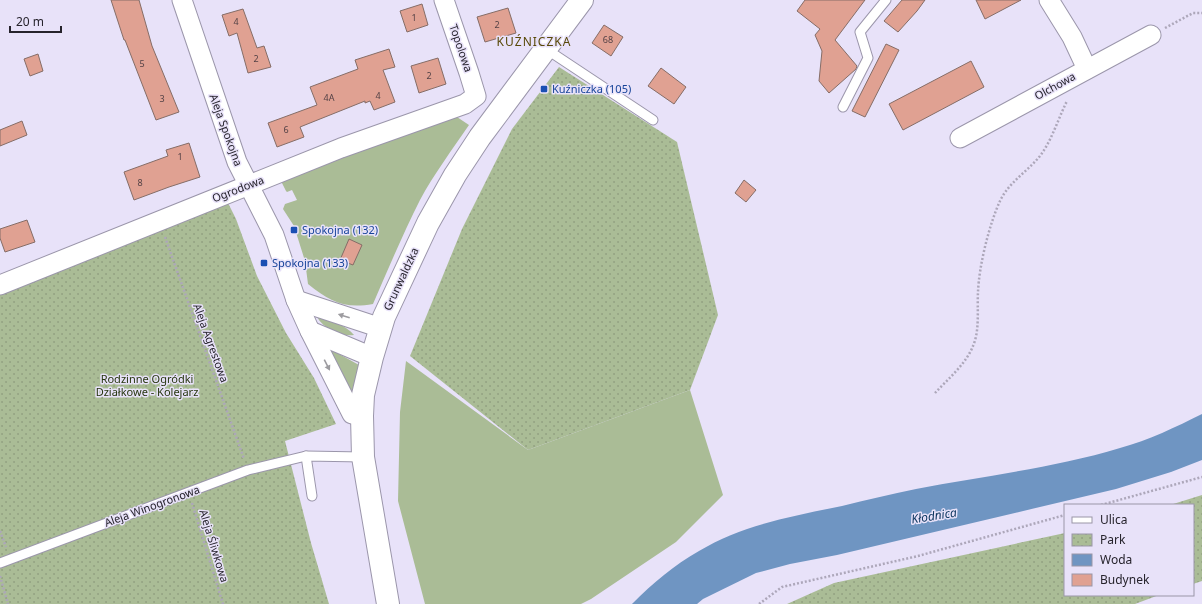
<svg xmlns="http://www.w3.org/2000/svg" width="1202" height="604" font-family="'Noto Sans',sans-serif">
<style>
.grass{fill:#aabc96}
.park{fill:url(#park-dots)}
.water{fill:#6f95c2}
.building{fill:#e0a192;stroke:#856d67}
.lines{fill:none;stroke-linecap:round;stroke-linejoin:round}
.lane-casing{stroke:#9b96ab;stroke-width:11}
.street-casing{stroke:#9b96ab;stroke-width:21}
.secondary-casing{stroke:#9b96ab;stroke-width:24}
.path{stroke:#ada7ba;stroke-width:2.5;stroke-dasharray:2 2;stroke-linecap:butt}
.lane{stroke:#fff;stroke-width:9}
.street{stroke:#fff;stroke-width:19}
.secondary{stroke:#fff;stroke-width:22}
.oneway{fill:#9d9ca0}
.transit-dot{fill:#1a4fb4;stroke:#e8e2f9;stroke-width:1.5}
.labels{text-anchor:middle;stroke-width:3;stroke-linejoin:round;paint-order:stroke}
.number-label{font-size:9px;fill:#544246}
.street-label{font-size:11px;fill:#26232c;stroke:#e8e2f9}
.transit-label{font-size:11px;fill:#164399;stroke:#e8e2f9;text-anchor:start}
.park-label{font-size:11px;fill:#26360e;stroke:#e8e2f9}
.neighbourhood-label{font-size:12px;letter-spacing:1px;fill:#594908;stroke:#e8e2f9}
.water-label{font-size:12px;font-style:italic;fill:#0a335d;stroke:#e8e2f9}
</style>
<defs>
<pattern id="park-dots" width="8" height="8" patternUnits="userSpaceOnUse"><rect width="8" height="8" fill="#aabc96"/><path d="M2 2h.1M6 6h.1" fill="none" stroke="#92a181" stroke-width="1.8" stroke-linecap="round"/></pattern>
</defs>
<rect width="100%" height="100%" fill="#e8e2f9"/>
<g class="grass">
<path d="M454,115L469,125C452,150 434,174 420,200C403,234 388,269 373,304C345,309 330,302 308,284L305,261L294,226L283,209L285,204L297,200L292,190L287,192L286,191L280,179Z"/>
<path d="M317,317C330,320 346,325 354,335C341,337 324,329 317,317Z"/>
<path d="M330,349L359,365L354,393L352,392L328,350Z"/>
<path d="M406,361L528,450L690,390L723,495L676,542L591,599L581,604H425L398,501L400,412Z"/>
</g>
<g class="park">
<path d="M559,67L677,142L718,315L690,390L528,450L410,356L462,229L512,129Z"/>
<path d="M227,201L236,219L257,276L286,333L314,378L336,424L285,441L311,543L329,604H0V280Z"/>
<path d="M1202,495V581L1193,584V505H1170Z"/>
<path d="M1065,533V595H1159L1135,604H787L834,583Z"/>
</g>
<path class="water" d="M1202,414V460L1171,472L1116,489L837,555L790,564L756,573L703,599L697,604H632C653,583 674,565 699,551C742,525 793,516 842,506C866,500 891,494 916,489C984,476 1054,468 1120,448C1149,440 1176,427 1202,414Z"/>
<g class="building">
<path d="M111,0H139L152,46L179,112L156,120L125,40H124Z"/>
<path d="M805,0H865L835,40L857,66L856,69L829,93L819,81L822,51L815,35L820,29L797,11Z"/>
<path d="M902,0H925L917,11L898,32L884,21Z"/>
<path d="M976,0H1021L985,19Z"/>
<path d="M422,4L428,25L407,32L400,11Z"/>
<path d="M508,8L516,33L485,42L477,17Z"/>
<path d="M243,9L257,48L264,46L271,67L248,73L237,33L229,36L222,15Z"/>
<path d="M604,25L623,37L611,56L592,43Z"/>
<path d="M886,44L899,50L865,117L852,111Z"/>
<path d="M389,49L395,67L383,70L395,102L374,110L370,101L365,103V101L300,127L304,137L277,147L268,123L317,105L310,87L358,69L355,60Z"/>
<path d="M38,54L43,71L30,76L24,59Z"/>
<path d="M438,58L446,84L419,93L411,66Z"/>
<path d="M971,61L984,87L903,130L889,104Z"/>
<path d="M661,68L686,87L674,104L648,86Z"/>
<path d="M22,121L27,135L0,146V130Z"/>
<path d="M189,143L200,177L169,187L134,200L124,172L168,156L166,150Z"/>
<path d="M744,180L756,190L746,202L735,193Z"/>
<path d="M27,220L35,242L5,252L0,238V229Z"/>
<path d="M349,239L362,245L353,265L340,260Z"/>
</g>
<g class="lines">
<g class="lane-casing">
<g id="lane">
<path d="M546,49L653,120"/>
<path d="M843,107L868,58L860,32L886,0"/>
<path d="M312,496L306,456L363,457"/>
<path d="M0,563L248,470L306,456"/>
</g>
</g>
<g class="street-casing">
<g id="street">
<path d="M182,0L237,162L274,235L296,300L310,331L352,414L362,416"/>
<path d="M1049,0L1072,37L1087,69"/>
<path d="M960,138L1151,35"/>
<path d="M0,285L341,148L465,104L476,96L469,73L444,0"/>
<path d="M296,300L381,328"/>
<path d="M310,331L372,357"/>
</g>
</g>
<g class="secondary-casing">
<path id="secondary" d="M388,604L363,457L362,416L363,395L372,357L384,317L428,223L455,175L480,137L582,0"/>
</g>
<g class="path">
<path d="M1165,28L1193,13H1202"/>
<path d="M165,237L244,459"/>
<path d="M935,393C948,379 966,364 973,346C980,330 977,309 978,292C979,266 989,225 1000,201C1009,182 1027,172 1040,156C1052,140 1058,119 1067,101"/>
<path d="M192,503L223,604"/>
<path d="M1101,505L1202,477"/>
<path d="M0,531L6,547"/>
<path d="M0,576L8,604"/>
<path d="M759,604L782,587L918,556L1065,515"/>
</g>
<use href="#lane" class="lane"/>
<use href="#street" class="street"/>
<use href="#secondary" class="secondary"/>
</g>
<defs><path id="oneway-solid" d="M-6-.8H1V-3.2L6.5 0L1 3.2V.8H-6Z"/></defs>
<g class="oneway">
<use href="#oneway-solid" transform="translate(344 316) rotate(-162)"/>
<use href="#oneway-solid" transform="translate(327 365) rotate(63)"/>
</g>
<g class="transit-dot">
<rect x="540" y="85" width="8" height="8" rx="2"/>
<rect x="290" y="226" width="8" height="8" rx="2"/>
<rect x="260" y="259" width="8" height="8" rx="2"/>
</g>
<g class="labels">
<g class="number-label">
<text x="414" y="21">1</text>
<text x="236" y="25">4</text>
<text x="497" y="28">2</text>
<text x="608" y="43">68</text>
<text x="256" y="62">2</text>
<text x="142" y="67">5</text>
<text x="429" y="79">2</text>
<text x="378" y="99">4</text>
<text x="329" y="101">4A</text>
<text x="162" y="102">3</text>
<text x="286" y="133">6</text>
<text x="180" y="160">1</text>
<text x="140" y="186">8</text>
</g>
<g class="street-label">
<text transform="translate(461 48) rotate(71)" y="4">Topolowa</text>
<text transform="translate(1055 86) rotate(-29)" y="4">Olchowa</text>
<text transform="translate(226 130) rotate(70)" y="4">Aleja Spokojna</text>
<text transform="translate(238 189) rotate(-21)" y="4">Ogrodowa</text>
<text transform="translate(401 279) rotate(-65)" y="4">Grunwaldzka</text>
<text transform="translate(211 343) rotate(70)" y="4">Aleja Agrestowa</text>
<text transform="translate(152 506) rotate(-20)" y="4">Aleja Winogronowa</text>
<text transform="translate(214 546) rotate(73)" y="4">Aleja Śliwkowa</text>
</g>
<g class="transit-label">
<text x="552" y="93">Kuźniczka (105)</text>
<text x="302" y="234">Spokojna (132)</text>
<text x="272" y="267">Spokojna (133)</text>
</g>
<g class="park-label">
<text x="147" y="383">Rodzinne Ogródki<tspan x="147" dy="13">Działkowe - Kolejarz</tspan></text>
</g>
<g class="neighbourhood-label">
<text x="534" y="46">KUŹNICZKA</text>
</g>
<g class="water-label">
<text transform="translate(934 516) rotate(-9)" y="4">Kłodnica</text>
</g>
</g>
<rect x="1064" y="504" width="130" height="92" fill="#e8e2f9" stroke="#9a96a7"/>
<rect x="1072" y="517" width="20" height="6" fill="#ffffff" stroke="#9a96a7"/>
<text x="1100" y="524" font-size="12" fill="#26232c">Ulica</text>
<rect x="1072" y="534" width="20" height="12" fill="url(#park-dots)" stroke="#9a96a7"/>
<text x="1100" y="544" font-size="12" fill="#26232c">Park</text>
<rect x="1072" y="554" width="20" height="12" fill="#6f95c2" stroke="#9a96a7"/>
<text x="1100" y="564" font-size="12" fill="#26232c">Woda</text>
<rect x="1072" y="574" width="20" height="12" fill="#e0a192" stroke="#9a96a7"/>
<text x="1100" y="584" font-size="12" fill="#26232c">Budynek</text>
<path d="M10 26v6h51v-6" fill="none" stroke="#26232c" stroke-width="2"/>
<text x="16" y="26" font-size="12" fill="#26232c" stroke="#e8e2f9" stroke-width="3" paint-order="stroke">20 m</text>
</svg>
